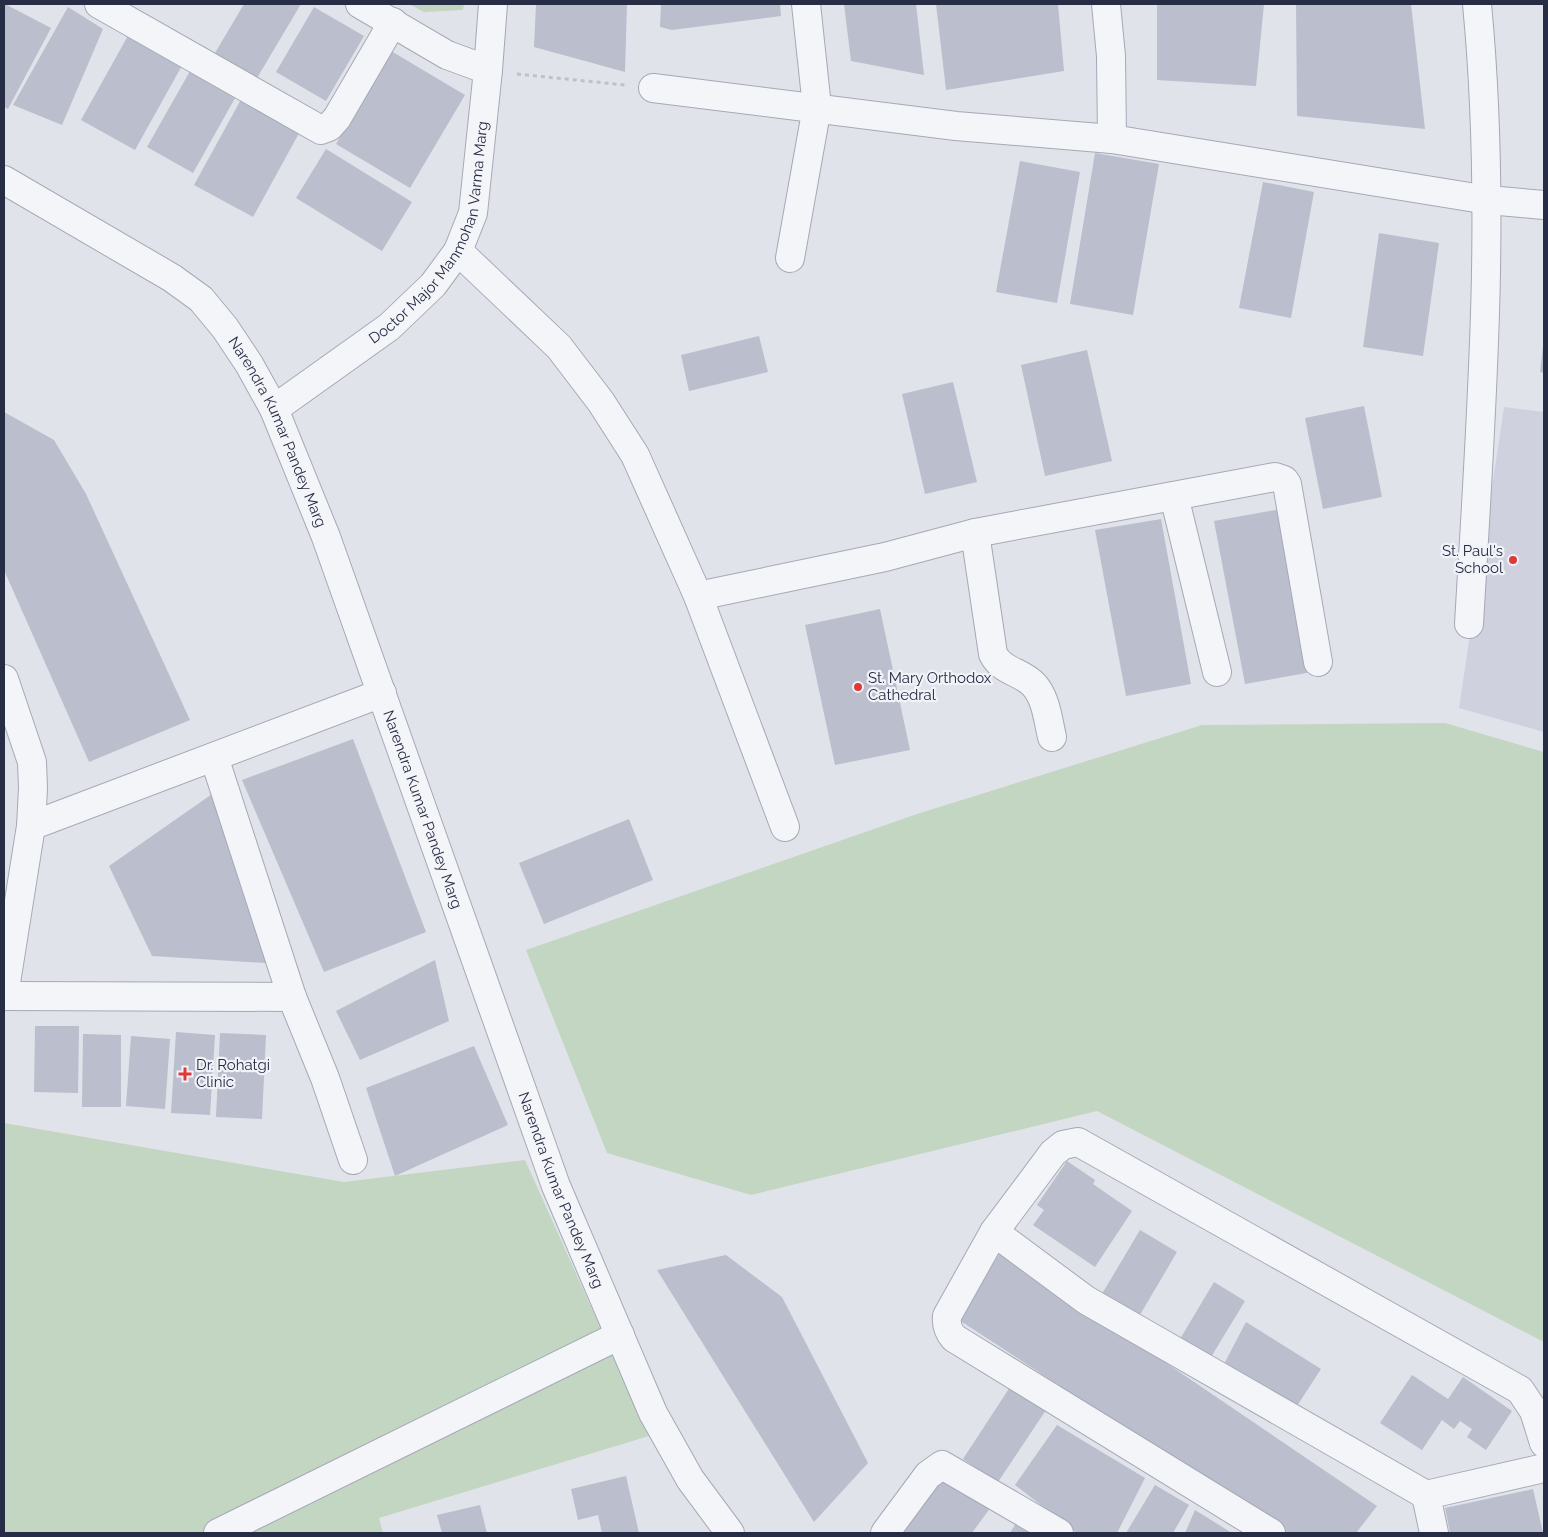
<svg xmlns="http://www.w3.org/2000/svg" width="1548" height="1537" font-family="Raleway,sans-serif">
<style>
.built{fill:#cfd2de}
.green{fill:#c3d6c1}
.building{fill:#bbbecc}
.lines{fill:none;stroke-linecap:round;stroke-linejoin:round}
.minor-casing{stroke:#a5a9b6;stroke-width:30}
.path{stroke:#bfc1ca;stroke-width:3;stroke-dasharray:4 4;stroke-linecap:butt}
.minor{stroke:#f4f5f9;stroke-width:28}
.poi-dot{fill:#de3939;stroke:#f1f3f8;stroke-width:2}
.labels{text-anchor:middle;stroke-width:4.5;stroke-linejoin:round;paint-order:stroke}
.street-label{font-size:15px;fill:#272d45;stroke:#f1f3f8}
.poi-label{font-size:15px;fill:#272d45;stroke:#f1f3f8;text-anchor:start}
</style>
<rect width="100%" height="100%" fill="#e1e3eb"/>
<path class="built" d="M1504,407L1544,412V732L1459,708Z"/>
<g class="green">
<path d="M409,4H464L463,10L424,12Z"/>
<path d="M1445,723L1544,752V1342L1097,1111L751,1195L607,1153L526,950L917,814L1202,725Z"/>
<path d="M4,1123L344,1182L525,1160L649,1436L379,1518L383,1533H4Z"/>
</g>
<g class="building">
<path d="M5,4L51,28L8,109L4,107Z"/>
<path d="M244,4H301L257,78L215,53Z"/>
<path d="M536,4H627L625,72L534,47Z"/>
<path d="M661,4H780L781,16L672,30L660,27Z"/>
<path d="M844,4H916L924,75L851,61Z"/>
<path d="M936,4H1058L1064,71L946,90Z"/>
<path d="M1157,4H1264L1256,86L1157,80Z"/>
<path d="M1296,4H1411L1425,129L1297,116Z"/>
<path d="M68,7L103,29L62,125L13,105Z"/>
<path d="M314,7L364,36L326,101L276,72Z"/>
<path d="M130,32L184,62L135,150L81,120Z"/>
<path d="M391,51L465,95L410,188L336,144Z"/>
<path d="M194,64L239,91L193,173L147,147Z"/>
<path d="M244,94L303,126L253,217L194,185Z"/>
<path d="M326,149L412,202L382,251L296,198Z"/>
<path d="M1095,153L1159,164L1133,315L1070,304Z"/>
<path d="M1020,161L1080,172L1057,303L996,292Z"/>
<path d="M1263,182L1314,192L1291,318L1239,308Z"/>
<path d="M1379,233L1439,243L1423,356L1363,347Z"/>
<path d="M759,336L768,372L689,391L681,355Z"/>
<path d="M1543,346H1544V373L1540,372Z"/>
<path d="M1087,350L1112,461L1045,476L1021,365Z"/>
<path d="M953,382L977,482L925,494L902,394Z"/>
<path d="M1364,406L1382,497L1323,509L1305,418Z"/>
<path d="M4,412L54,440L86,494L190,720L89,762L4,570Z"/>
<path d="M1281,509L1312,672L1245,684L1214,521Z"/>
<path d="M1161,519L1191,684L1126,696L1095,530Z"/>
<path d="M880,609L910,750L835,765L805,625Z"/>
<path d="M353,739L426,932L324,972L242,780Z"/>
<path d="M215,792L281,964L152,956L109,866Z"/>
<path d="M629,819L653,880L544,924L519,863Z"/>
<path d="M435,960L449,1021L360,1060L336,1011Z"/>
<path d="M35,1026H79L78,1093L34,1092Z"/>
<path d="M176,1032L215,1035L210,1115L171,1113Z"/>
<path d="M220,1033L266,1035L262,1119L216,1117Z"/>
<path d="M83,1034L121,1035V1107H82Z"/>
<path d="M131,1036L170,1039L165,1109L126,1106Z"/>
<path d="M474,1046L508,1125L395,1176L366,1088Z"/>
<path d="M1067,1161L1095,1180L1093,1184L1132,1211L1095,1267L1033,1225L1044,1210L1037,1205Z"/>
<path d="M1140,1230L1177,1252L1134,1325L1096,1304Z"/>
<path d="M1001,1251L1377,1506L1356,1533H1285L959,1320Z"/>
<path d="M726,1255L782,1297L868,1463L814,1522L657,1270Z"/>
<path d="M1214,1282L1245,1301L1208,1362L1177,1344Z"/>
<path d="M1246,1322L1321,1369L1295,1409L1223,1366Z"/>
<path d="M1412,1375L1448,1399L1463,1377L1512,1411L1486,1450L1467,1437L1472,1429L1460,1421L1454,1429L1442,1420L1422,1450L1380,1423Z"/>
<path d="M1012,1384L1048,1407L998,1482L963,1459Z"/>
<path d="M1057,1425L1145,1478L1117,1533H1077L1015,1485Z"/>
<path d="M946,1470L993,1504L972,1533H901Z"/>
<path d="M626,1476L639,1533H602L598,1515L578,1520L571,1489Z"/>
<path d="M1155,1485L1189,1505L1173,1533H1126Z"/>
<path d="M1533,1489L1543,1533H1450L1445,1508Z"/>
<path d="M480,1505L487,1533H442L437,1515Z"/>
<path d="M1195,1510L1232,1533H1185Z"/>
<path d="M1019,1518L1045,1533H1010Z"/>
</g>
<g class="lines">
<g class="minor-casing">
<g id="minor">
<path d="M99,4L321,130L329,127L337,118L393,22"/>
<path d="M360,4L447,55L488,70"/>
<path d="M1106,4L1111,56L1112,139"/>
<path d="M653,88L956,126L1112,139L1488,200L1544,205"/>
<path id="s1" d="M4,180L172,278L201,299L225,328L249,364L274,409L326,537L556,1186L653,1413L690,1479L730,1533"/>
<path d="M458,251L559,347L601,402L635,455L698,596L785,827"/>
<path d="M790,258L817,107L806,4"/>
<path id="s2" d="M274,409L389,327L433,285L458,251L473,213L488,70L493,4"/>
<path d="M1174,496L1217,672"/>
<path d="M975,533L993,654C1002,672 1021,671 1034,685C1046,698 1048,720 1052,737"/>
<path d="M698,596L885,557L975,533L1275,477L1284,480L1287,484L1318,662"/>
<path d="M1469,624C1481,418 1497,211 1477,4"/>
<path d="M4,679L32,762L33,788L31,826L4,995"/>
<path d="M214,757L292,997L325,1078L353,1160"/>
<path d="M31,826L382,693"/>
<path d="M4,996L292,997"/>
<path d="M994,1232L1086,1300L1426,1495"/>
<path d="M218,1533L620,1335"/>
<path d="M885,1533L928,1475L942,1465L1059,1533"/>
<path d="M1271,1533L954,1338C948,1331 946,1325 947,1316L994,1232L1053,1153L1063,1145L1078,1142L1520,1390L1534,1411L1544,1443"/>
<path d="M1434,1533L1426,1495L1544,1468"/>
</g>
</g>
<path class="path" d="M517,74L625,85"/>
<use href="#minor" class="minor"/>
</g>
<g class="poi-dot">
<circle cx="1513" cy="560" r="5"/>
<circle cx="858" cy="687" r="5"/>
<path d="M182.5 1066.5h5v5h5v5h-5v5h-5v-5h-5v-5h5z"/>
</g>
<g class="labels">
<g class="street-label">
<text dy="5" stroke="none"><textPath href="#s2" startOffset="248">Doctor Major Manmohan Varma Marg</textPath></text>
<text dy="5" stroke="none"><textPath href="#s1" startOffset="385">Narendra Kumar Pandey Marg</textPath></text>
<text dy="5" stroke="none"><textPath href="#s1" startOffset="790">Narendra Kumar Pandey Marg</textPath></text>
<text dy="5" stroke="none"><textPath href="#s1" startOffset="1195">Narendra Kumar Pandey Marg</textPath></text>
</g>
<g class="poi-label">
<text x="1503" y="556" text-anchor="end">St. Paul's<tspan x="1503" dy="17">School</tspan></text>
<text x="868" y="683">St. Mary Orthodox<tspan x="868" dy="17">Cathedral</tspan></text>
<text x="196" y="1070">Dr. Rohatgi<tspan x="196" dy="17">Clinic</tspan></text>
</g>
</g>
<rect width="1548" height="1537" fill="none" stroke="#272d45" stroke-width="10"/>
</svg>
